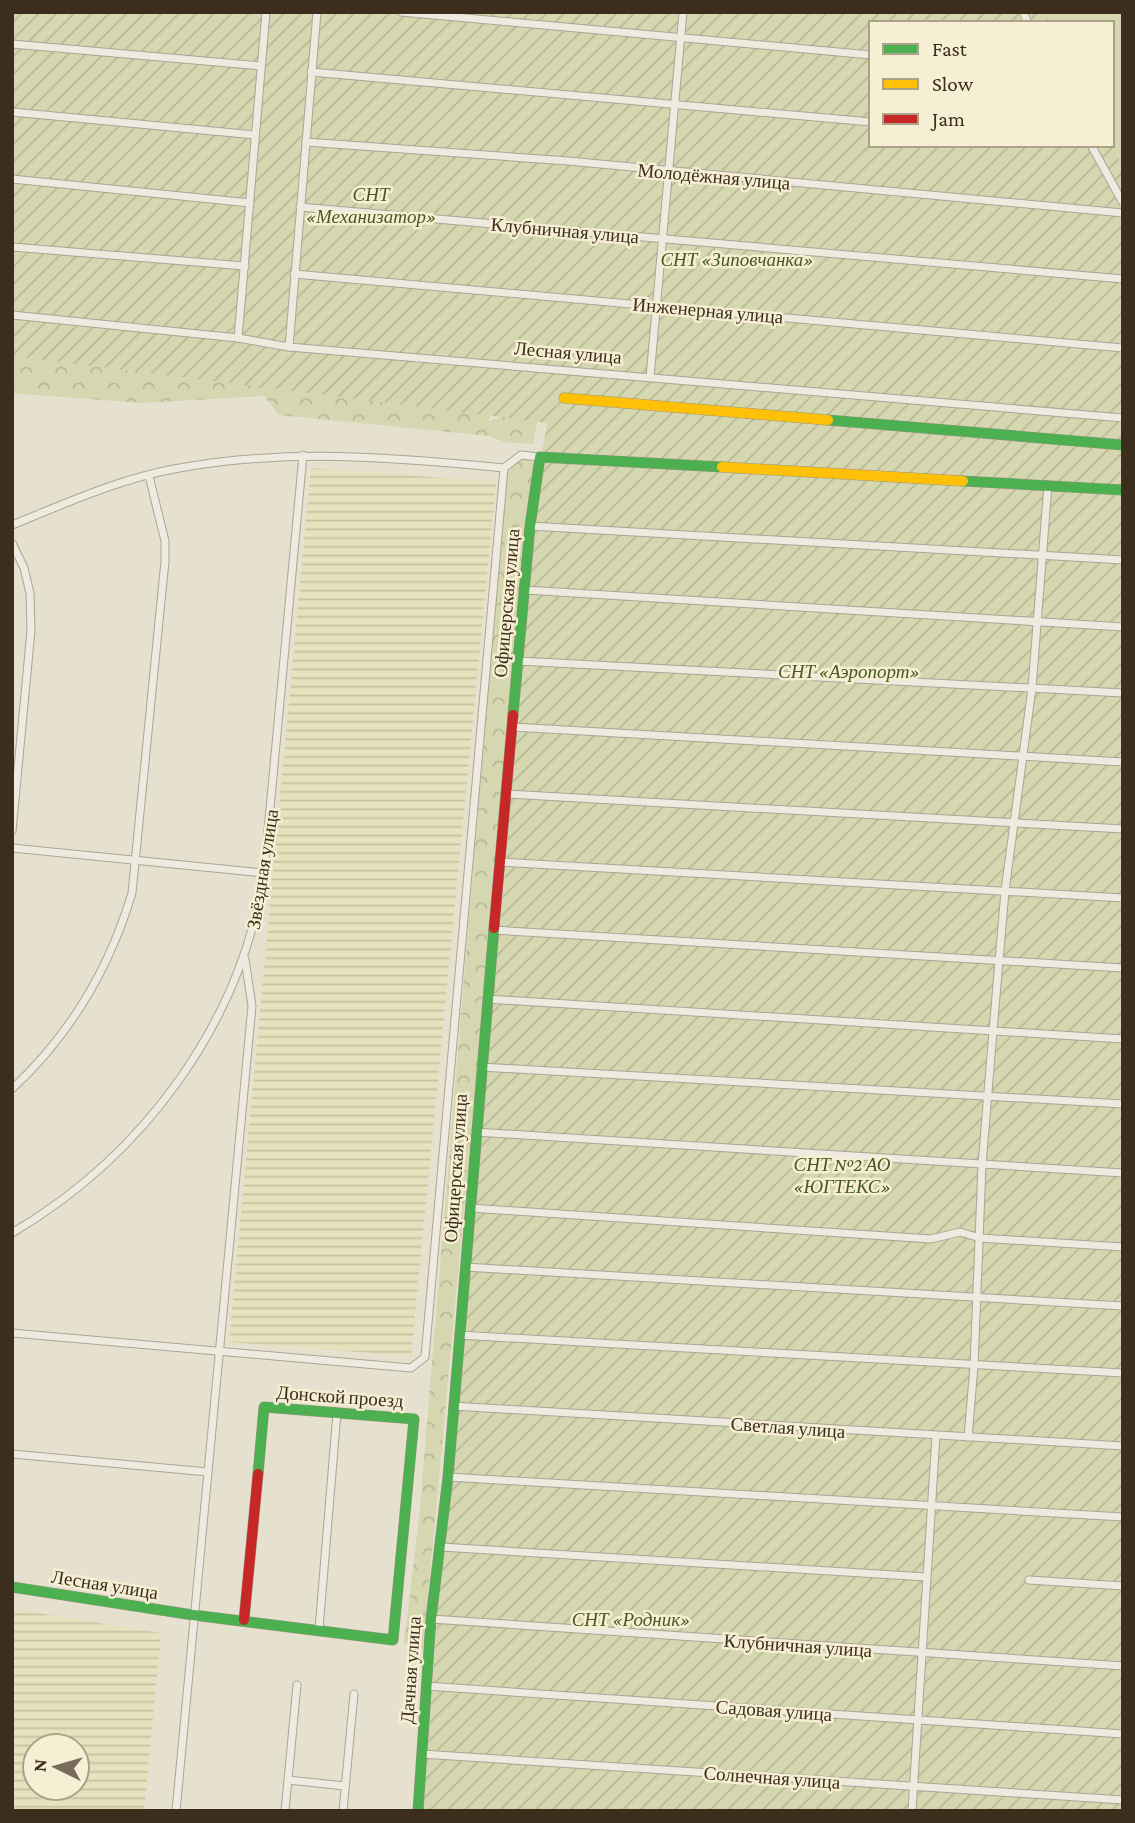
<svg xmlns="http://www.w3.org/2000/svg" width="1135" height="1823" font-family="'Crimson Pro',serif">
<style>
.farmland{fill:url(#farmland-rules);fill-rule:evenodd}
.grass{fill:#d4d7af}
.forest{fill:url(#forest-crowns)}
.garden{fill:url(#garden-furrows)}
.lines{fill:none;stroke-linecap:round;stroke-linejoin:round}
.street-casing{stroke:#aba596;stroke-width:9}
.fast-casing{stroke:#9b9486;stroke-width:11}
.slow-casing{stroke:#9b9486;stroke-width:11}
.jam-casing{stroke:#9b9486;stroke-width:11}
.street{stroke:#eeeae0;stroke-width:7}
.fast{stroke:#4caf50;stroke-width:10}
.slow{stroke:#ffc107;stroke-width:10}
.jam{stroke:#c62828;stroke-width:10}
.labels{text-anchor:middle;stroke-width:5;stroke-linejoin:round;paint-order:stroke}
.street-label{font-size:19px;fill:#3b2e1d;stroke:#f7efd3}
.park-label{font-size:19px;font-style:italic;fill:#485923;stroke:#f7efd3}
</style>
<defs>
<pattern id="farmland-rules" width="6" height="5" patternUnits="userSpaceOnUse" patternTransform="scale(1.75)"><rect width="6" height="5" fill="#e7e1be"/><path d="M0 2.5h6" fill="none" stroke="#c7c1a3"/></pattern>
<pattern id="forest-crowns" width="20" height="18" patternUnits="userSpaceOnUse" patternTransform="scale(1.75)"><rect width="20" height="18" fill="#d4d7af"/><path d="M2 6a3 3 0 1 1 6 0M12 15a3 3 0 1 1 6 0" fill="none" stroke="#b7b996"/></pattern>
<pattern id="garden-furrows" width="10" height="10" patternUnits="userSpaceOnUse" patternTransform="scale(1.75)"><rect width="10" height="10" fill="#d4d7af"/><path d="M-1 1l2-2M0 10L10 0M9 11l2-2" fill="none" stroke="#b7b996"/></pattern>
</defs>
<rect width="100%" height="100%" fill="#e6e0ce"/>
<g class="farmland">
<path d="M311,468L496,482L411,1356L229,1342Z"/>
<path d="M12,1609L161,1633L144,1811H12ZM35,1746H77V1788H35Z"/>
</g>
<path class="grass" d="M1038,12H1123V179L1106,145H1112V23H1043Z"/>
<g class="forest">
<path d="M12,338L496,396L489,421L540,406L533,444L505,442L489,436L279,415L264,396L141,403L12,393Z"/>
<path d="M534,458L423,1649L404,1643L419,1519L507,461Z"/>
</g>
<path class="garden" d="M12,12H1045L1050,23H871V145H1111L1123,168V1811H423L453,1406L505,874L530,526L547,423L12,356Z"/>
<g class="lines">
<g class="street-casing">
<g id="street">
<path d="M401,12L871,55"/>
<path d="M1023,12L1028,23"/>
<path d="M12,44L261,66"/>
<path d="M311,72L871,122"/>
<path d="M12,112L255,135"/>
<path d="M306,142L568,161L1123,213"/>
<path d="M1091,145L1123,203"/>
<path d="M12,179L250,203"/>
<path d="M300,207L1123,279"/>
<path d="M12,247L245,266"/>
<path d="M294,274L1123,348"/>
<path d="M12,315L238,338L289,347L1123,418"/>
<path d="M238,338L266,12"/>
<path d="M289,347L317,12"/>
<path d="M650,377L683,12"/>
<path d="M12,525C64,504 119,479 174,469C284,448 393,457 504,468"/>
<path d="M530,526L1123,560"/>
<path d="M12,543L24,568L30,593L31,631L12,831"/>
<path d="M525,590L1123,627"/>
<path d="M518,661L1123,693"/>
<path d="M513,727L1123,762"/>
<path d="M506,794L1123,829"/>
<path d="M12,848L264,873"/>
<path d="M500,862L1123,898"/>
<path d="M493,930L1123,968"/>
<path d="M487,999L1123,1039"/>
<path d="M481,1067L1123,1104"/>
<path d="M12,1089C71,1034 109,970 132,893L165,561V541L149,476"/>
<path d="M475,1132L1123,1173"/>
<path d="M470,1208L931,1239L960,1232L980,1238L1123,1247"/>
<path d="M12,1233C143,1156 241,1024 264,873L303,455"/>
<path d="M465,1267L1123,1306"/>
<path d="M12,1333L411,1368L425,1357L504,468L521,455L540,457"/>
<path d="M458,1335L1123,1373"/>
<path d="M453,1406L1123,1446"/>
<path d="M968,1437L974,1366L982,1165L993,1031L1005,891L1032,688L1048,485"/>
<path d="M12,1454L208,1472"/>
<path d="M448,1477L1123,1517"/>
<path d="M441,1547L926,1577"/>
<path d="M1029,1580L1123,1586"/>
<path d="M431,1619L1123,1666"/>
<path d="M319,1629L337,1413"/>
<path d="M426,1686L1123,1734"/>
<path d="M421,1754L1123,1800"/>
<path d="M288,1780L345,1786"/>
<path d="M176,1811L252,1006L245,959"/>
<path d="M285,1811L297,1685"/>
<path d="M343,1811L354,1694"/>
<path d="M912,1811L936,1436"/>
</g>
</g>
<g class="fast-casing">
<g id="fast">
<path d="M828,420L1123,445"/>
<path d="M963,481L1123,490"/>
<path d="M513,715L530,526L540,457L722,467"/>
<path d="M12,1587L193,1615L393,1640L414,1419L264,1407L258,1474"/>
<path d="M418,1811L431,1619L448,1477L494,928"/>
</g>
</g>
<g class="slow-casing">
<g id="slow">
<path d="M564,398L828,420"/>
<path d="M722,467L963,481"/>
</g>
</g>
<g class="jam-casing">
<g id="jam">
<path d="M494,928L513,715"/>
<path d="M244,1620L258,1474"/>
</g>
</g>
<use href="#street" class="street"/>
<use href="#fast" class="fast"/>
<use href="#slow" class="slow"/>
<use href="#jam" class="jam"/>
</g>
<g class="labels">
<g class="street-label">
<text transform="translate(714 176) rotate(5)" y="7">Молодёжная улица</text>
<text transform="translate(565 230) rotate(5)" y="7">Клубничная улица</text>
<text transform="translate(708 310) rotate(5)" y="7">Инженерная улица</text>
<text transform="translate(568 352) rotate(5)" y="7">Лесная улица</text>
<text transform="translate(506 603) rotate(-85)" y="7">Офицерская улица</text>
<text transform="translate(262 869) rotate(-81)" y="7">Звёздная улица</text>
<text transform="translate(455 1168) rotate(-86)" y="7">Офицерская улица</text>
<text transform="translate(340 1396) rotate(4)" y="7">Донской проезд</text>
<text transform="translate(788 1427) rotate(4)" y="7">Светлая улица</text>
<text transform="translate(105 1584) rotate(9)" y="7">Лесная улица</text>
<text transform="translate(798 1645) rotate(4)" y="7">Клубничная улица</text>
<text transform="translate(410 1670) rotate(-86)" y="7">Дачная улица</text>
<text transform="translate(774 1710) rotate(4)" y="7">Садовая улица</text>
<text transform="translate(772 1777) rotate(4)" y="7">Солнечная улица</text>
</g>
<g class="park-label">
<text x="371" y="201">СНТ<tspan x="371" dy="22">«Механизатор»</tspan></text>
<text x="737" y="266">СНТ «Зиповчанка»</text>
<text x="849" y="678">СНТ «Аэропорт»</text>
<text x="842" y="1171">СНТ №2 АО<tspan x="842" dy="22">«ЮГТЕКС»</tspan></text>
<text x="631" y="1626">СНТ «Родник»</text>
</g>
</g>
<rect width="1135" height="1823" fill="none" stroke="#3b2e1d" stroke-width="28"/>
<rect x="869" y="21" width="245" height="126" fill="#f7efd3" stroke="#aca28a" stroke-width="2"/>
<rect x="883" y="44" width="35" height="10" fill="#4caf50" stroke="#aca28a" stroke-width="2"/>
<text x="932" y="56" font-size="21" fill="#3b2e1d">Fast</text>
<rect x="883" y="79" width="35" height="10" fill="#ffc107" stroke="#aca28a" stroke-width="2"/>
<text x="932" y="91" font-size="21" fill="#3b2e1d">Slow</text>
<rect x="883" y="114" width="35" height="10" fill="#c62828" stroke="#aca28a" stroke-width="2"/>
<text x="932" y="126" font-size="21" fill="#3b2e1d">Jam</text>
<g transform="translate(56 1767) rotate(275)"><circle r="33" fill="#f7efd3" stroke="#aca28a" stroke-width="2"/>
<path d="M0-5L12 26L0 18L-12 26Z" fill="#776c5b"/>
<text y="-10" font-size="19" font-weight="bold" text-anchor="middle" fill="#3b2e1d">N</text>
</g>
</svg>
